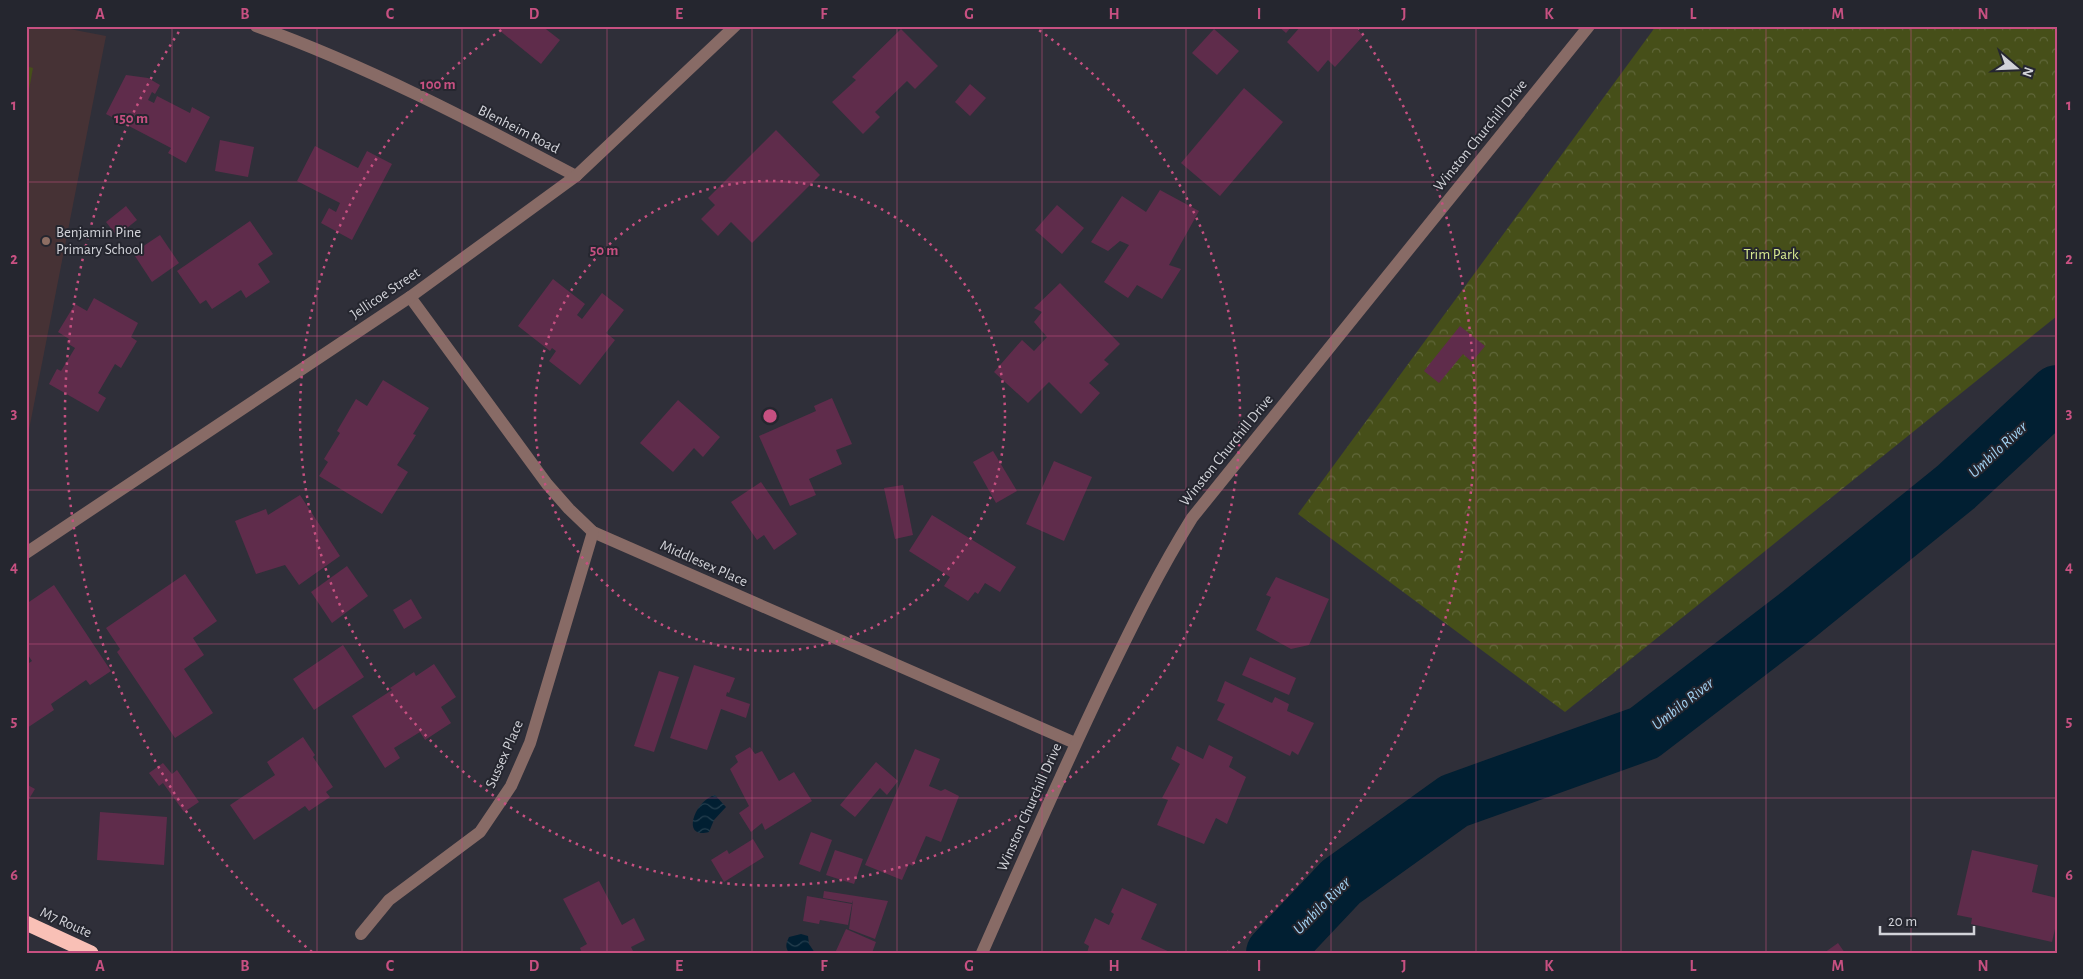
<svg xmlns="http://www.w3.org/2000/svg" width="2083" height="979" font-family="'Alegreya Sans',sans-serif">
<style>
.education{fill:#463235}
.park{fill:url(#park-crowns)}
.garden{fill:#464f19}
.water{fill:url(#water-waves)}
.lines{fill:none;stroke-linecap:round;stroke-linejoin:round}
.river{stroke:#011f32;stroke-width:56}
.building{fill:#5f2c4b}
.minor{stroke:#886b66;stroke-width:12}
.highway{stroke:#f9c0b6;stroke-width:15}
.grid{fill:none;stroke:#c75081;stroke-width:1;stroke-opacity:0.55}
.ring{fill:none;stroke:#c75081;stroke-width:2.5;stroke-dasharray:2.5 5}
.education-dot{fill:#8d6e63;stroke:#25262f;stroke-width:2}
.labels{text-anchor:middle;stroke-width:4;stroke-linejoin:round;paint-order:stroke}
.street-label{font-size:15px;fill:#d2d3d9;stroke:#25262f}
.poi-label{font-size:15px;fill:#d2d3d9;stroke:#25262f;text-anchor:start}
.park-label{font-size:15px;fill:#d8ea91;stroke:#25262f}
.water-label{font-size:16px;font-style:italic;fill:#a3d3f4;stroke:#25262f}
.centre{fill:#c75081;stroke:#25262f;stroke-width:2.5}
.ring-label{font-size:15px;text-anchor:middle;font-weight:bold;fill:#c75081;stroke:#25262f;stroke-width:4;stroke-linejoin:round;paint-order:stroke}
.neatline{fill:none;stroke:#c75081;stroke-width:2}
.grid-label{font-size:16px;text-anchor:middle;font-weight:bold;fill:#c75081}
</style>
<defs>
<pattern id="park-crowns" width="20" height="18" patternUnits="userSpaceOnUse" patternTransform="scale(1.25)"><rect width="20" height="18" fill="#464f19"/><path d="M2 6a3 3 0 1 1 6 0M12 15a3 3 0 1 1 6 0" fill="none" stroke="#60673a"/></pattern>
<pattern id="water-waves" width="16" height="10" patternUnits="userSpaceOnUse" patternTransform="scale(1.25)"><rect width="16" height="10" fill="#011f32"/><path d="M0 5q4-4 8 0t8 0" fill="none" stroke="#253f4f"/></pattern>
</defs>
<rect width="100%" height="100%" fill="#2f2f39"/>
<path class="education" d="M26,26H54L106,36L26,445Z"/>
<path class="park" d="M1656,26H2057V316L1565,712L1298,514Z"/>
<path class="garden" d="M26,66L33,68L26,106Z"/>
<g class="water">
<path d="M715,795L726,807L714,820L709,832C680,840 695,800 715,795Z"/>
<path d="M801,934L808,936L809,944L815,953H789C785,947 786,943 789,937Z"/>
</g>
<g class="lines">
<path class="river" d="M1274,953L1341,882L1454,801L1644,733L1798,615L1956,487L2057,393"/>
</g>
<g class="building">
<path d="M503,26H542L560,40L541,64L499,30Z"/>
<path d="M1278,26H1292L1286,33Z"/>
<path d="M1301,26H1361L1358,30L1363,36L1335,67L1328,60L1318,72L1287,42Z"/>
<path d="M901,29L938,66L915,89L907,81L875,112L880,117L863,134L832,102L856,80L852,77Z"/>
<path d="M1214,29L1239,51L1217,75L1192,53Z"/>
<path d="M126,75L148,78L160,85L155,94L152,92L148,100L154,103L157,96L190,113L192,107L210,117L186,163L168,153L171,148L106,114Z"/>
<path d="M970,84L986,98L970,116L955,102Z"/>
<path d="M1244,88L1283,122L1220,196L1181,163Z"/>
<path d="M776,130L820,175L752,243L731,222L718,236L701,219L715,205L708,198Z"/>
<path d="M220,140L254,147L248,177L215,171Z"/>
<path d="M315,146L358,168L367,151L392,164L352,240L321,223L329,208L336,212L340,203L297,181Z"/>
<path d="M1160,190L1199,211L1169,265L1181,269L1162,299L1137,285L1128,298L1104,282L1129,245L1120,241L1108,251L1091,242L1122,196L1146,212Z"/>
<path d="M1057,205L1084,228L1062,254L1035,230Z"/>
<path d="M126,206L137,220L117,236L106,222Z"/>
<path d="M250,221L273,254L258,264L270,282L246,298L241,290L212,309L206,300L200,304L177,271Z"/>
<path d="M160,235L179,263L152,282L133,253Z"/>
<path d="M553,279L585,304L577,315L582,319L602,293L624,310L606,333L615,340L580,385L549,361L556,351L552,348L550,351L518,326Z"/>
<path d="M1060,283L1120,344L1104,360L1109,364L1089,383L1100,393L1081,414L1049,382L1028,403L994,372L1022,340L1034,351L1047,337L1034,322L1042,312L1034,308Z"/>
<path d="M94,298L138,323L131,337L137,341L121,368L115,364L98,393L106,398L98,412L49,384L57,369L61,371L75,348L67,343L69,339L58,332L75,304L87,311Z"/>
<path d="M1460,326L1485,346L1472,362L1463,354L1439,383L1424,371Z"/>
<path d="M383,380L429,408L413,434L416,435L397,465L408,472L382,514L319,476L328,462L324,459L340,433L337,431L356,399L367,406Z"/>
<path d="M832,398L852,444L836,450L842,464L809,479L816,495L790,506L759,436L816,411L814,406Z"/>
<path d="M678,400L720,437L703,457L694,448L673,472L640,443Z"/>
<path d="M993,451L1017,491L996,503L973,462Z"/>
<path d="M1054,461L1092,477L1064,541L1026,524Z"/>
<path d="M761,482L797,534L774,550L764,535L757,540L731,502Z"/>
<path d="M903,485L913,535L895,539L884,488Z"/>
<path d="M300,495L340,556L299,585L285,565L256,574L235,521L266,509L268,515Z"/>
<path d="M932,515L1016,567L1000,592L985,583L978,594L975,592L968,601L944,586L950,577L909,551Z"/>
<path d="M347,566L368,596L332,623L311,592Z"/>
<path d="M185,574L217,621L193,638L204,655L184,669L213,713L175,738L117,652L120,649L106,628Z"/>
<path d="M1276,577L1329,599L1309,645L1291,649L1256,630L1271,597L1266,595Z"/>
<path d="M54,585L111,671L90,685L86,680L51,704L54,710L27,728L26,665L32,661L26,652V604Z"/>
<path d="M411,599L422,618L404,629L393,610Z"/>
<path d="M343,645L364,677L314,710L293,679Z"/>
<path d="M1250,657L1296,678L1289,695L1242,675Z"/>
<path d="M434,664L456,697L441,707L451,723L425,740L420,732L394,748L400,758L385,768L352,716L392,690L390,688L414,672L416,676Z"/>
<path d="M694,665L735,678L729,693L727,692L726,696L750,704L746,718L721,709L707,750L670,738Z"/>
<path d="M659,671L679,677L654,752L634,746Z"/>
<path d="M1225,681L1272,703L1275,697L1289,704L1287,711L1314,723L1298,755L1292,751L1290,756L1217,720L1225,704L1217,701Z"/>
<path d="M303,737L315,755L313,757L333,787L326,792L330,797L309,811L305,806L254,840L230,805L275,775L267,762Z"/>
<path d="M1209,745L1233,757L1229,767L1246,777L1227,824L1216,818L1204,844L1157,825L1168,800L1162,798L1180,764L1171,759L1177,746L1203,759Z"/>
<path d="M750,747L755,754L762,751L779,781L794,772L812,801L765,830L762,823L751,832L739,813L749,806L730,769L738,762L735,756Z"/>
<path d="M915,749L940,759L929,786L941,791L945,789L959,796L941,842L926,836L913,866L909,864L902,880L865,865Z"/>
<path d="M876,762L898,781L887,795L880,788L855,817L840,805Z"/>
<path d="M163,763L172,774L177,770L199,802L184,812L163,783L159,786L149,773Z"/>
<path d="M26,784L35,789L26,804Z"/>
<path d="M100,812L167,817L164,865L97,860Z"/>
<path d="M811,832L832,840L820,872L799,864Z"/>
<path d="M753,839L764,857L724,882L711,860L727,850L729,854Z"/>
<path d="M835,850L863,859L854,884L826,875Z"/>
<path d="M1972,850L2038,865L2032,892L2057,898V920L2052,942L1971,924L1972,918L1957,915Z"/>
<path d="M599,881L622,925L634,918L645,940L631,947L634,953H582L580,948L587,944L563,899Z"/>
<path d="M1122,888L1157,904L1141,939L1172,953H1087L1089,946L1084,943L1095,918L1109,925L1114,914L1111,912Z"/>
<path d="M824,891L888,901L875,939L849,929L853,900L852,903L823,898Z"/>
<path d="M807,896L852,904L848,925L820,920L819,924L803,921Z"/>
<path d="M846,929L876,942L872,953H835Z"/>
<path d="M1838,943L1845,953H1824Z"/>
</g>
<g class="lines">
<g class="minor">
<path d="M256,26C367,66 472,121 576,176"/>
<path d="M410,297L547,484L569,509L593,532L1075,743"/>
<path d="M26,553L410,297L576,176L735,26"/>
<path d="M361,934L389,900L480,832L511,786L530,743L593,532"/>
<path d="M982,953C1022,862 1062,772 1105,682C1132,626 1159,571 1192,518L1589,26"/>
</g>
<path class="highway" d="M26,923L91,953"/>
</g>
<path class="grid" d="M172,26V953M317,26V953M462,26V953M607,26V953M752,26V953M897,26V953M1042,26V953M1186,26V953M1331,26V953M1476,26V953M1621,26V953M1766,26V953M1911,26V953M26,182H2057M26,336H2057M26,490H2057M26,644H2057M26,798H2057"/>
<g class="ring">
<circle cx="770" cy="416" r="235"/>
<path d="M1033 26A470 470 0 1 1 507 26"/>
<path d="M312 952A705 705 0 0 1 182 27M1358 27A705 705 0 0 1 1228 952"/>
</g>
<circle class="education-dot" cx="46" cy="241" r="5"/>
<g class="labels">
<g class="street-label">
<text transform="translate(519 129) rotate(27)" y="5">Blenheim Road</text>
<text transform="translate(1480 135) rotate(-51)" y="5">Winston Churchill Drive</text>
<text transform="translate(385 293) rotate(-34)" y="5">Jellicoe Street</text>
<text transform="translate(1226 450) rotate(-51)" y="5">Winston Churchill Drive</text>
<text transform="translate(704 563) rotate(24)" y="5">Middlesex Place</text>
<text transform="translate(504 754) rotate(-66)" y="5">Sussex Place</text>
<text transform="translate(1029 807) rotate(-66)" y="5">Winston Churchill Drive</text>
<text transform="translate(66 922) rotate(24)" y="5">M7 Route</text>
</g>
<g class="poi-label">
<text x="56" y="237">Benjamin Pine<tspan x="56" dy="17">Primary School</tspan></text>
</g>
<g class="park-label">
<text x="1771" y="259">Trim Park</text>
</g>
<g class="water-label">
<text transform="translate(1997 449) rotate(-43)" y="6">Umbilo River</text>
<text transform="translate(1682 703) rotate(-38)" y="6">Umbilo River</text>
<text transform="translate(1321 905) rotate(-45)" y="6">Umbilo River</text>
</g>
</g>
<circle cx="770" cy="416" r="8" class="centre"/>
<g class="ring-label">
<text x="438" y="89">100 m</text>
<text x="131" y="123">150 m</text>
<text x="604" y="255">50 m</text>
</g>
<rect width="2083" height="979" fill="none" stroke="#25262f" stroke-width="55"/>
<g transform="translate(2016 68) rotate(109)" stroke="#25262f" stroke-width="4" paint-order="stroke">
<path d="M0-4L9 19L0 12L-9 19Z" fill="#d2d3d9"/>
<text y="-8" font-size="14" font-weight="bold" text-anchor="middle" fill="#d2d3d9">N</text>
</g>
<path d="M1880 926v8h94v-8" fill="none" stroke="#d2d3d9" stroke-width="2.5"/>
<text x="1888" y="926" font-size="15" fill="#d2d3d9" stroke="#25262f" stroke-width="4" paint-order="stroke">20 m</text>
<rect x="28" y="28" width="2028" height="924" class="neatline"/>
<g class="grid-label">
<text x="100" y="19">A</text>
<text x="245" y="19">B</text>
<text x="390" y="19">C</text>
<text x="534" y="19">D</text>
<text x="679" y="19">E</text>
<text x="824" y="19">F</text>
<text x="969" y="19">G</text>
<text x="1114" y="19">H</text>
<text x="1259" y="19">I</text>
<text x="1404" y="19">J</text>
<text x="1549" y="19">K</text>
<text x="1693" y="19">L</text>
<text x="1838" y="19">M</text>
<text x="1983" y="19">N</text>
<text x="14" y="110">1</text>
<text x="2069" y="110">1</text>
<text x="14" y="264">2</text>
<text x="2069" y="264">2</text>
<text x="14" y="418">3</text>
<text x="2069" y="418">3</text>
<text x="14" y="572">4</text>
<text x="2069" y="572">4</text>
<text x="14" y="726">5</text>
<text x="2069" y="726">5</text>
<text x="14" y="880">6</text>
<text x="2069" y="880">6</text>
<text x="100" y="971">A</text>
<text x="245" y="971">B</text>
<text x="390" y="971">C</text>
<text x="534" y="971">D</text>
<text x="679" y="971">E</text>
<text x="824" y="971">F</text>
<text x="969" y="971">G</text>
<text x="1114" y="971">H</text>
<text x="1259" y="971">I</text>
<text x="1404" y="971">J</text>
<text x="1549" y="971">K</text>
<text x="1693" y="971">L</text>
<text x="1838" y="971">M</text>
<text x="1983" y="971">N</text>
</g>
</svg>
